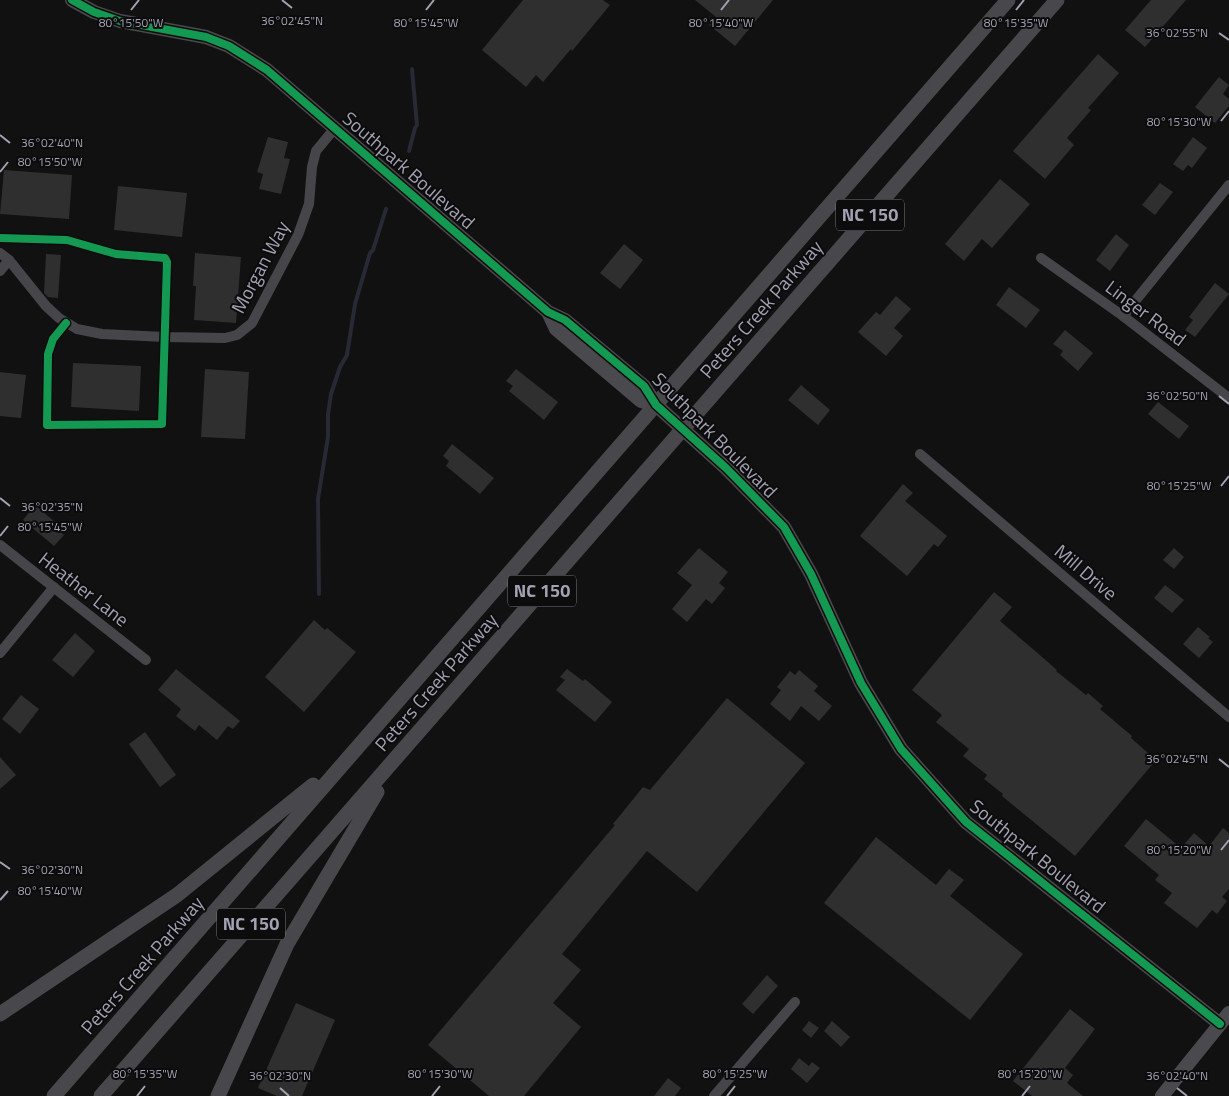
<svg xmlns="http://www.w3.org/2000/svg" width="1229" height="1096" font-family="'Titillium Web',sans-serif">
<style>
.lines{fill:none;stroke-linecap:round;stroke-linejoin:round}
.stream{stroke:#272a34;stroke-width:4}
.building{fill:#2f2f30}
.street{stroke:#46464a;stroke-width:10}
.secondary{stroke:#4a4a4e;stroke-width:14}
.primary{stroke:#48484c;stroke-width:15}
.cycleway-casing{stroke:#0c0c0d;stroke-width:11}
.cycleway{stroke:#139951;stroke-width:8}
.ticks{fill:none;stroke:#a2a2b3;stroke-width:2}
.labels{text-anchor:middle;stroke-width:4;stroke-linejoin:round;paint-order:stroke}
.shield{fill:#0c0c0d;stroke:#757581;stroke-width:1}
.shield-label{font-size:18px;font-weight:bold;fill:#a2a2b3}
.street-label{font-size:19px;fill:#a2a2b3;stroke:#0c0c0d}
.ticks-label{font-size:12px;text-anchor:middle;fill:#a2a2b3;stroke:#0c0c0d;stroke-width:4;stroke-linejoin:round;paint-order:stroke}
</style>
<rect width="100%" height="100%" fill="#111"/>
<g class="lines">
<g class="stream">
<path d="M409,151L415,128L417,125L412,69"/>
<path d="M319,594L318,499L328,437V414L331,394L340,367L347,355L355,304L370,253L373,250L386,209"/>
</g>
</g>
<g class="building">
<path d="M523,0H603L610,5L572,51L571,49L543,82L536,75L526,87L482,50Z"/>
<path d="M695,0H773L735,46L709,25L716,17Z"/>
<path d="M1151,0H1186L1145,47L1125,30Z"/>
<path d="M1098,54L1119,73L1088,108L1091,110L1067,138L1074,145L1045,179L1013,151Z"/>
<path d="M1219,77L1229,85L1223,94L1229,99V106L1215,123L1195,107Z"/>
<path d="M268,137L288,142L284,158L290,159L281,194L259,189L263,174L257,172Z"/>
<path d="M1193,137L1207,148L1192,168L1188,165L1183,171L1173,164Z"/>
<path d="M4,170L72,175L69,219L0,214Z"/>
<path d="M1000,179L1030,204L992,248L982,239L964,261L945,244Z"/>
<path d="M1160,183L1173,192L1155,215L1142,205Z"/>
<path d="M118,186L187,193L182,237L114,230Z"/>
<path d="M1116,234L1129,245L1110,271L1096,260Z"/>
<path d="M624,244L643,260L620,289L600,273Z"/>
<path d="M195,253L241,257L236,323L194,320L196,286H193Z"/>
<path d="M46,254L61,255L58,298L48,297L44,293Z"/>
<path d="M1215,283L1229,294L1195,337L1185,330L1193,320L1189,317Z"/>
<path d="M1009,287L1040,310L1026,328L996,305Z"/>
<path d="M896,296L911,309L894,328L903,336L886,356L858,332L876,312L880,315Z"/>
<path d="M1065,330L1093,353L1078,371L1060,355L1063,351L1053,344Z"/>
<path d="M73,363L141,366L139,411L71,407Z"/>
<path d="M205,369L249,372L245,439L201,437Z"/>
<path d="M516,369L558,402L544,420L509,391L513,386L506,381Z"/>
<path d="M0,372L26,375L21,418L0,416Z"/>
<path d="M801,385L830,410L818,425L788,400Z"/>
<path d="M1158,402L1189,426L1179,439L1148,414Z"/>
<path d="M452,444L494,478L480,494L446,466L449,461L443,456Z"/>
<path d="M903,484L913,493L905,501L947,536L938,547L934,544L907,576L860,536Z"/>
<path d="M35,505L56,523L53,526L64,535L54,546L23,520Z"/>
<path d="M699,548L728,572L719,583L725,588L712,604L706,599L687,622L672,609L692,585L677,573Z"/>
<path d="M1174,548L1184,557L1174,569L1163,560Z"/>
<path d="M1165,585L1184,600L1172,613L1154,598Z"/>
<path d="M994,592L1012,607L1000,621L1034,650L1057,670L1056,671L1086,695L1088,693L1103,706L1100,709L1132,736L1131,738L1156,760L1075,856L1002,796L1003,794L984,779L987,775L963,756L969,749L936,722L942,715L912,690Z"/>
<path d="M314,620L325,630L327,628L356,652L304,712L265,677Z"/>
<path d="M1198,627L1210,637L1208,638L1213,642L1199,658L1183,644Z"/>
<path d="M75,633L95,651L73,677L52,660Z"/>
<path d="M176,669L240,721L233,729L228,726L217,740L199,725L195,731L176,716L181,709L158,690Z"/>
<path d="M567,669L583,681L585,679L612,702L595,722L556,690L565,680L560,677Z"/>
<path d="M799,670L818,686L814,691L832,706L819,721L801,706L790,721L770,704L781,690L777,687L790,671L795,675Z"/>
<path d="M21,695L39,709L20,734L2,719Z"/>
<path d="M727,698L805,763L697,892L647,851L562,954L581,970L553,1003L581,1027L524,1096H489L428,1045L615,825L613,824L643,787L650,790Z"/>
<path d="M145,732L176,775L160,787L129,744Z"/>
<path d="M0,757L16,775L0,789Z"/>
<path d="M1146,819L1181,848L1194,833L1209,846L1223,828L1229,833V889L1222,897L1227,901L1217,914L1212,910L1197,928L1164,903L1172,893L1155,880L1159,875L1124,846Z"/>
<path d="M876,837L936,885L949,869L964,880L950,896L1023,954L970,1020L824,903Z"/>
<path d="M767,975L778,986L753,1014L742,1004Z"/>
<path d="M296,1003L335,1020L302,1096H277L258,1088Z"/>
<path d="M1070,1009L1095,1029L1065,1068L1073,1075L1067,1083L1083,1096H1032L1013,1081Z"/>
<path d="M809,1021L819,1028L811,1038L802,1030Z"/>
<path d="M832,1021L850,1037L841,1047L824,1031Z"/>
<path d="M799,1058L809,1066L812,1062L820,1068L807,1083L791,1069Z"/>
<path d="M668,1078L681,1088L675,1096H654Z"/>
</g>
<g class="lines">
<g class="street">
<path d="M0,238L67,240L116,254L165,258L167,262L162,424L47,425L48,354L53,339L66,323"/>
<path d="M0,253L9,260L46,306L59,318L77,329L102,334L165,337L225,338L237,335L252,323L298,235L309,204L312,167L316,151L335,128"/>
<path d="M1041,258L1123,316L1229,398"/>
<path d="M0,271L9,260"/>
<path d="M1123,316L1229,185"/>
<path d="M920,454L1229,717"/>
<path d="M0,545L146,660"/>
<path d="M0,653L54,587"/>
<path d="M714,1096L795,1002"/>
</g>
<g class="secondary">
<path d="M72,0L94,12L120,21L206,37L229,46L267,70L548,312L565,320L644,386L656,405L726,468L784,527L811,574L861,683L901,749L966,822L1220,1024"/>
<path d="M548,312L556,329L602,368L641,401L656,405"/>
<path d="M1162,1096L1229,1013"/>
</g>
<g class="primary">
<path d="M0,1014L177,895L313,785"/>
<path d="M54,1096L1008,0"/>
<path d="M101,1096L1057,0"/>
<path d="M218,1096L287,944L377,792"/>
</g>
<g class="cycleway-casing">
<g id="cycleway">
<path d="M72,0L94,12L120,21L206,37L229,46L267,70L548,312L565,320L644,386L656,405L726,468L784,527L811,574L861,683L901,749L966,822L1220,1024"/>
<path d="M0,238L67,240L116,254L165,258L167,262L162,424L47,425L48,354L53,339L66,323"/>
</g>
</g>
<use href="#cycleway" class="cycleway"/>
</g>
<path class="ticks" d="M282,0L292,8M131,10L139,0M426,10L434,0M721,10L729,0M1016,10L1024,0M1219,33L1229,40M1221,121L1229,111M0,135L10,143M0,172L8,162M1219,396L1229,404M1221,486L1229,476M0,498L10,506M0,536L8,526M1219,759L1229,767M1221,850L1229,840M0,862L10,869M0,900L8,891M280,1088L289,1096M1177,1088L1187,1096M137,1096L145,1086M432,1096L440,1086M727,1096L735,1086M1022,1096L1030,1086"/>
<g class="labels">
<g class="shield">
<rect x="836" y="199.5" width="68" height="31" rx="4"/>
<rect x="508" y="575.5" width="68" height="31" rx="4"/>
<rect x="217" y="908.5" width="68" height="31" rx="4"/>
</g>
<g class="shield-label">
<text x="870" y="221">NC 150</text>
<text x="542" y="597">NC 150</text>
<text x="251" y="930">NC 150</text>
</g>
<g class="street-label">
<text transform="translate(409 170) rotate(41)" y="7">Southpark Boulevard</text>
<text transform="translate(260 267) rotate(-62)" y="7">Morgan Way</text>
<text transform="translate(761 309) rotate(-49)" y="7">Peters Creek Parkway</text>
<text transform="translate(1146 313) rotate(37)" y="7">Linger Road</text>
<text transform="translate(715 435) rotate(45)" y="7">Southpark Boulevard</text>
<text transform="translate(1086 572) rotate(40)" y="7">Mill Drive</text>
<text transform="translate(84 589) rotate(38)" y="7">Heather Lane</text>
<text transform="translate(436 682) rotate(-49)" y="7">Peters Creek Parkway</text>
<text transform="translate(1038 856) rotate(39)" y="7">Southpark Boulevard</text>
<text transform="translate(142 965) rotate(-49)" y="7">Peters Creek Parkway</text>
</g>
</g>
<g class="ticks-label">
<text x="292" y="25">36°02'45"N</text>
<text x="131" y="27">80°15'50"W</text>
<text x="426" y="27">80°15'45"W</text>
<text x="1016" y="27">80°15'35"W</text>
<text x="721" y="27">80°15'40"W</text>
<text x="1177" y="37">36°02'55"N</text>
<text x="1179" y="126">80°15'30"W</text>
<text x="52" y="147">36°02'40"N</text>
<text x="50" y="166">80°15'50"W</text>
<text x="1177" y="400">36°02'50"N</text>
<text x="1179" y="490">80°15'25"W</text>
<text x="52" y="511">36°02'35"N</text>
<text x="50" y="531">80°15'45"W</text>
<text x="1177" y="763">36°02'45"N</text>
<text x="1179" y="854">80°15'20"W</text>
<text x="52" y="874">36°02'30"N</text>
<text x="50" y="895">80°15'40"W</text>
<text x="145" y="1078">80°15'35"W</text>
<text x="440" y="1078">80°15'30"W</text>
<text x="735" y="1078">80°15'25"W</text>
<text x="1030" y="1078">80°15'20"W</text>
<text x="280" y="1080">36°02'30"N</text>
<text x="1177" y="1080">36°02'40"N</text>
</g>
</svg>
